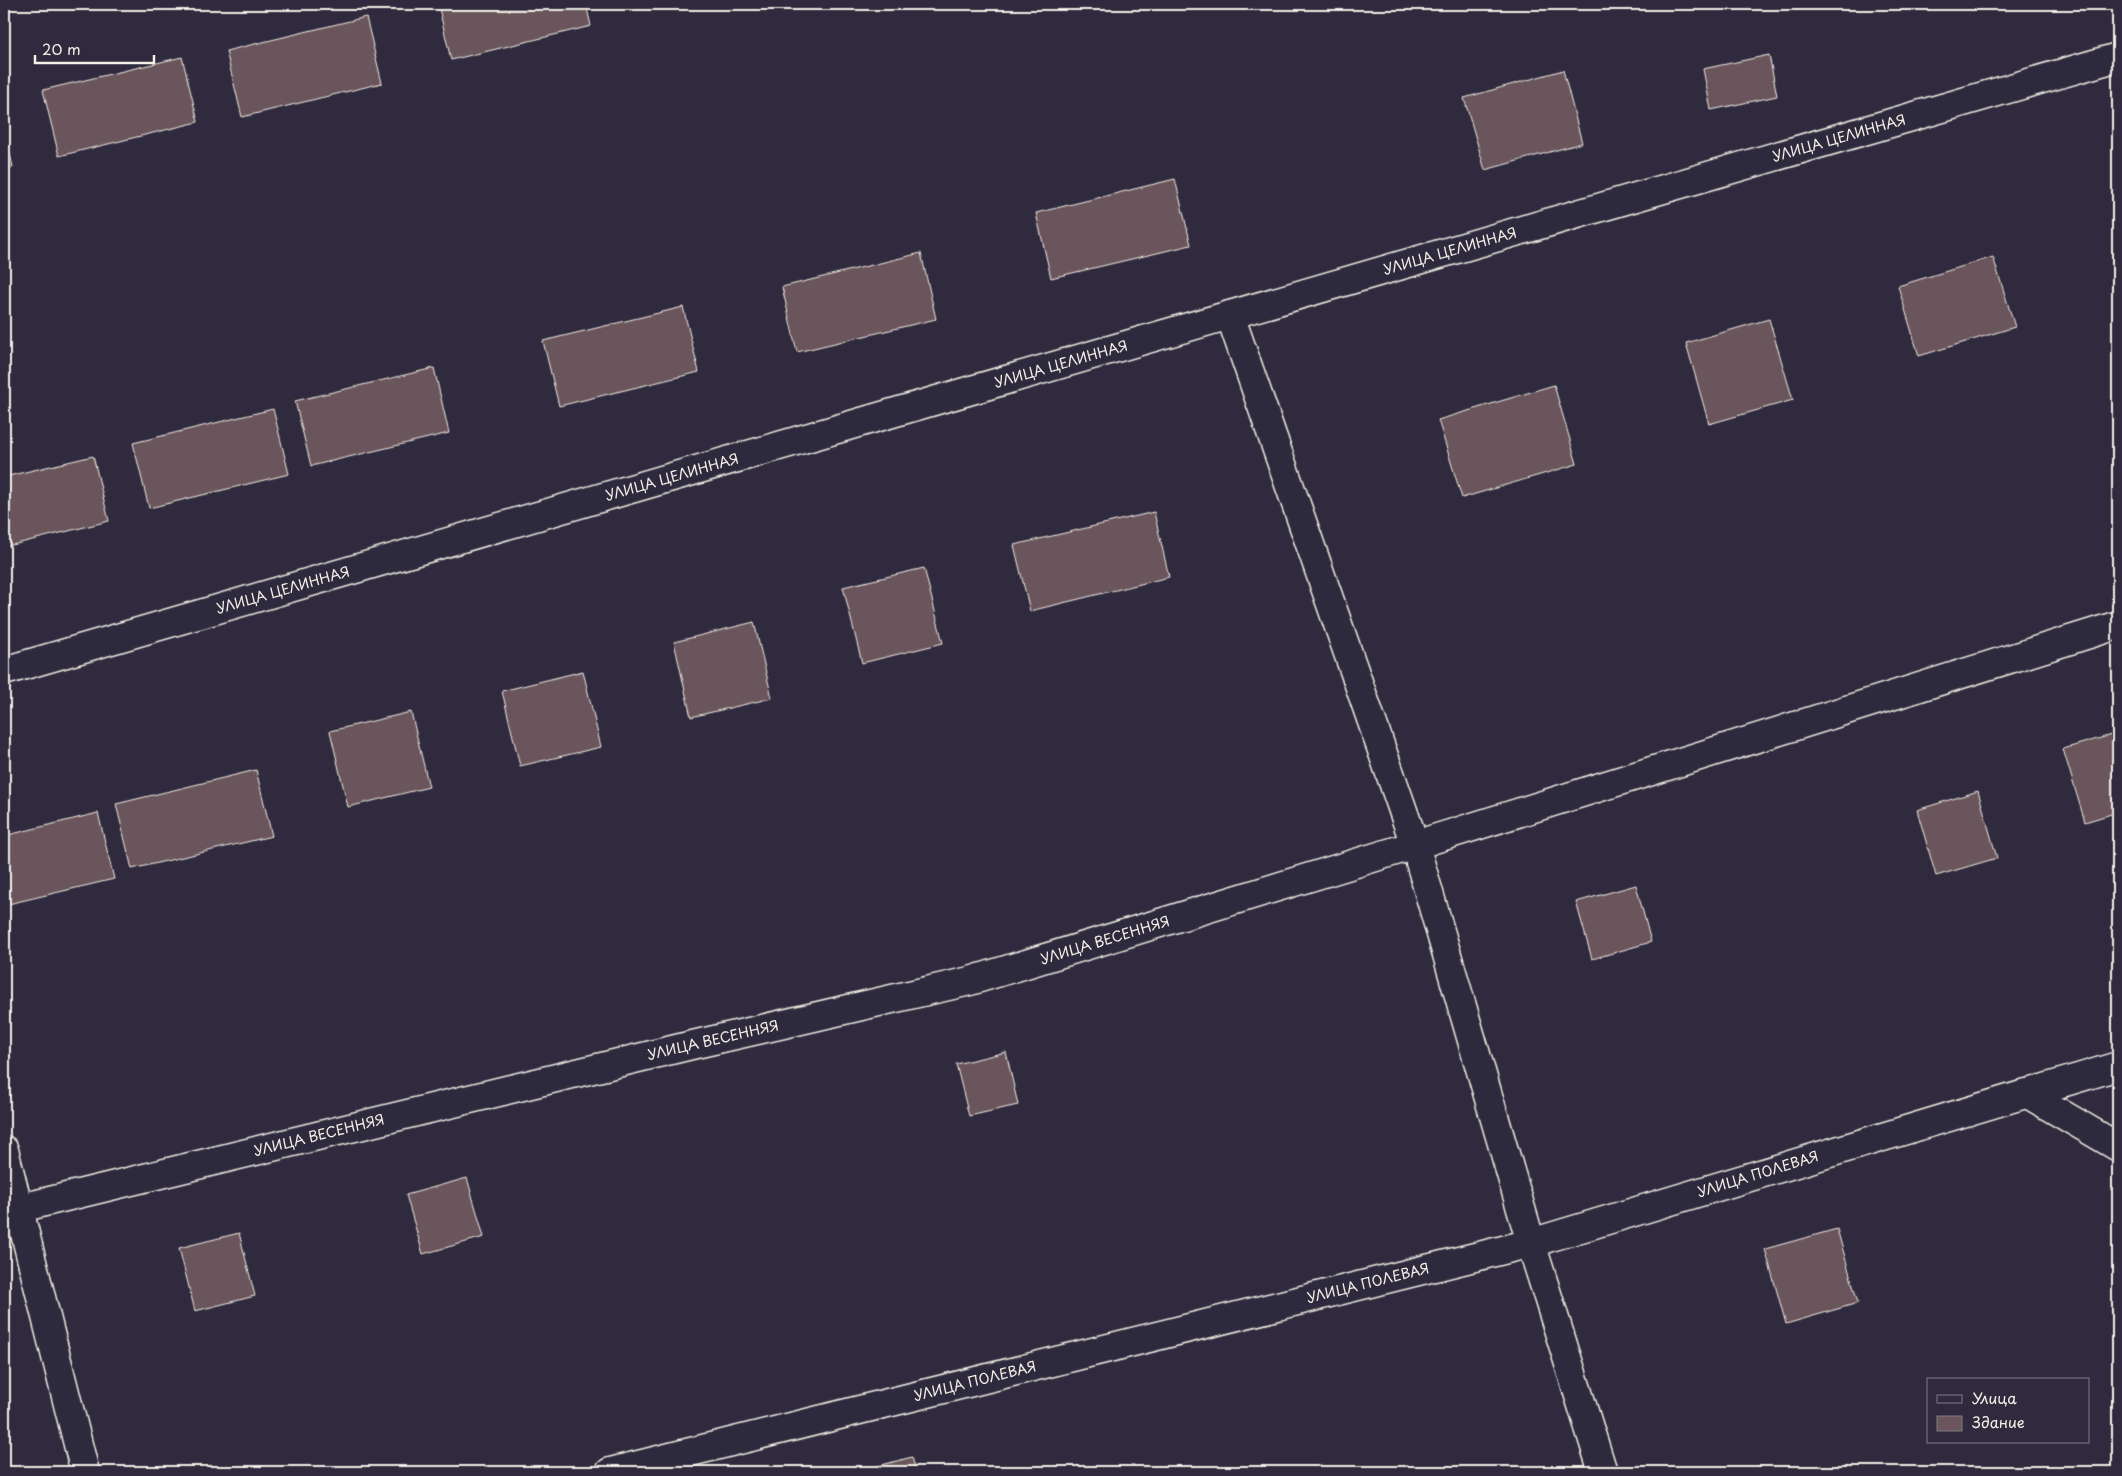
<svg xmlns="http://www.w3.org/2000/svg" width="2122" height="1476" font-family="'Playpen Sans',sans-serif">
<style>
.building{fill:#6b545c;stroke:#f4f1e8}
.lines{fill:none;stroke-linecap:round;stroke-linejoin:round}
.minor-casing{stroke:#f4f1e8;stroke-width:31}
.minor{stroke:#2f2a3d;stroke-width:28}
.labels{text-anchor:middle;stroke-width:4;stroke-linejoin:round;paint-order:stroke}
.street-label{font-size:14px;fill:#f4f1e8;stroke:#2f2a3d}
</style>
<rect width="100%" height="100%" fill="#2f2a3d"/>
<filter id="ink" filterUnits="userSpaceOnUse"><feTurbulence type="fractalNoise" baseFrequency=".02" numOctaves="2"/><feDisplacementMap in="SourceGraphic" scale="10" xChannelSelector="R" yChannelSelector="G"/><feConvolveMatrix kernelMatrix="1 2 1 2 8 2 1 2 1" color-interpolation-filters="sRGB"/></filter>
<g filter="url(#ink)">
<g class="building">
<path d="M438,4H586L591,26L451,60Z"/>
<path d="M366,17L382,83L242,117L226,51Z"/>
<path d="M1769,55L1777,96L1711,110L1703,69Z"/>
<path d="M182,57L198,122L59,156L43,90Z"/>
<path d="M1563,70L1582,143L1485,170L1464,98Z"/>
<path d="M4,127L13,167L4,169Z"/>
<path d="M1175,179L1191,245L1051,278L1036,213Z"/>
<path d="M921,253L936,319L797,352L782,287Z"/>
<path d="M1993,257L2015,327L1919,356L1898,286Z"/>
<path d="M683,307L699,372L559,406L543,341Z"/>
<path d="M1769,319L1793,400L1709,424L1686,343Z"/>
<path d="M434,368L449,433L311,466L295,401Z"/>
<path d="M1554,385L1577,464L1462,498L1438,420Z"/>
<path d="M273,409L289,474L149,508L133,443Z"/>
<path d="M93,456L109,521L4,547V477Z"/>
<path d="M1154,512L1169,577L1030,611L1014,545Z"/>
<path d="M924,568L943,643L862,663L843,587Z"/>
<path d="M754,622L772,698L691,717L674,642Z"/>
<path d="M583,671L601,747L520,766L502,691Z"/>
<path d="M411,712L429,787L348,807L330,731Z"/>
<path d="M2118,733V812L2085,822L2063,749Z"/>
<path d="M256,770L272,836L132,869L116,804Z"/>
<path d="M1978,791L1997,858L1936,876L1917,810Z"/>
<path d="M98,813L114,879L4,905V836Z"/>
<path d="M1636,885L1651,942L1592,959L1576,902Z"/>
<path d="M1006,1052L1018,1105L969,1116L956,1064Z"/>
<path d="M467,1178L484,1237L423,1254L406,1195Z"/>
<path d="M1837,1229L1858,1303L1786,1324L1765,1249Z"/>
<path d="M239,1233L255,1296L195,1311L179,1248Z"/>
<path d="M912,1457L916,1472H855Z"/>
</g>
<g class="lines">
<g class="minor-casing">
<g id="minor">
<path d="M1230,315L1415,845L1531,1243L1603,1472"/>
<path d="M4,671L2118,57"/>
<path d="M2026,1093L2118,1147"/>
<path d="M4,1150L85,1472"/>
<path d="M4,1212L692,1045L970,981L1415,845L2118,625"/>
<path d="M610,1472L1531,1243L2118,1066"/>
</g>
</g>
<use href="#minor" class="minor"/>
</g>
</g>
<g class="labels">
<g class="street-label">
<text transform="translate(1839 138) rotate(-16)" y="5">УЛИЦА ЦЕЛИННАЯ</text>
<text transform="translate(1450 251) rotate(-16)" y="5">УЛИЦА ЦЕЛИННАЯ</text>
<text transform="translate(1061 364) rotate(-16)" y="5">УЛИЦА ЦЕЛИННАЯ</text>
<text transform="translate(672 477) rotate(-16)" y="5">УЛИЦА ЦЕЛИННАЯ</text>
<text transform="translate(283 590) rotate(-16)" y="5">УЛИЦА ЦЕЛИННАЯ</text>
<text transform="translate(1105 940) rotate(-17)" y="5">УЛИЦА ВЕСЕННЯЯ</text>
<text transform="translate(713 1040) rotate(-13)" y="5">УЛИЦА ВЕСЕННЯЯ</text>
<text transform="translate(319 1135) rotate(-14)" y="5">УЛИЦА ВЕСЕННЯЯ</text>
<text transform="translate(1758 1174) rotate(-17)" y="5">УЛИЦА ПОЛЕВАЯ</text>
<text transform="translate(1368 1283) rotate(-14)" y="5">УЛИЦА ПОЛЕВАЯ</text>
<text transform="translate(975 1381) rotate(-14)" y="5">УЛИЦА ПОЛЕВАЯ</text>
</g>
</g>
<rect width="2122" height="1476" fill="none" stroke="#2f2a3d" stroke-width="20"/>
<rect x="10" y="10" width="2102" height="1456" fill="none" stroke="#f4f1e8" stroke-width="2" filter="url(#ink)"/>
<rect x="1927" y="1378" width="162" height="65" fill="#2f2a3d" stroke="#7e7a81"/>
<rect x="1937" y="1395" width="25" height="8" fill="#2f2a3d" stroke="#7e7a81"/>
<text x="1972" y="1404" font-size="15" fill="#f4f1e8">Улица</text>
<rect x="1937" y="1416" width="25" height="15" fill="#6b545c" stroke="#7e7a81"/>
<text x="1972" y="1428" font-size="15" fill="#f4f1e8">Здание</text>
<path d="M35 55v8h119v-8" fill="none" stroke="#f4f1e8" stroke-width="2.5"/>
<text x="42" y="55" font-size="15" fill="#f4f1e8" stroke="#2f2a3d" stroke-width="4" paint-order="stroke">20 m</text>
</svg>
